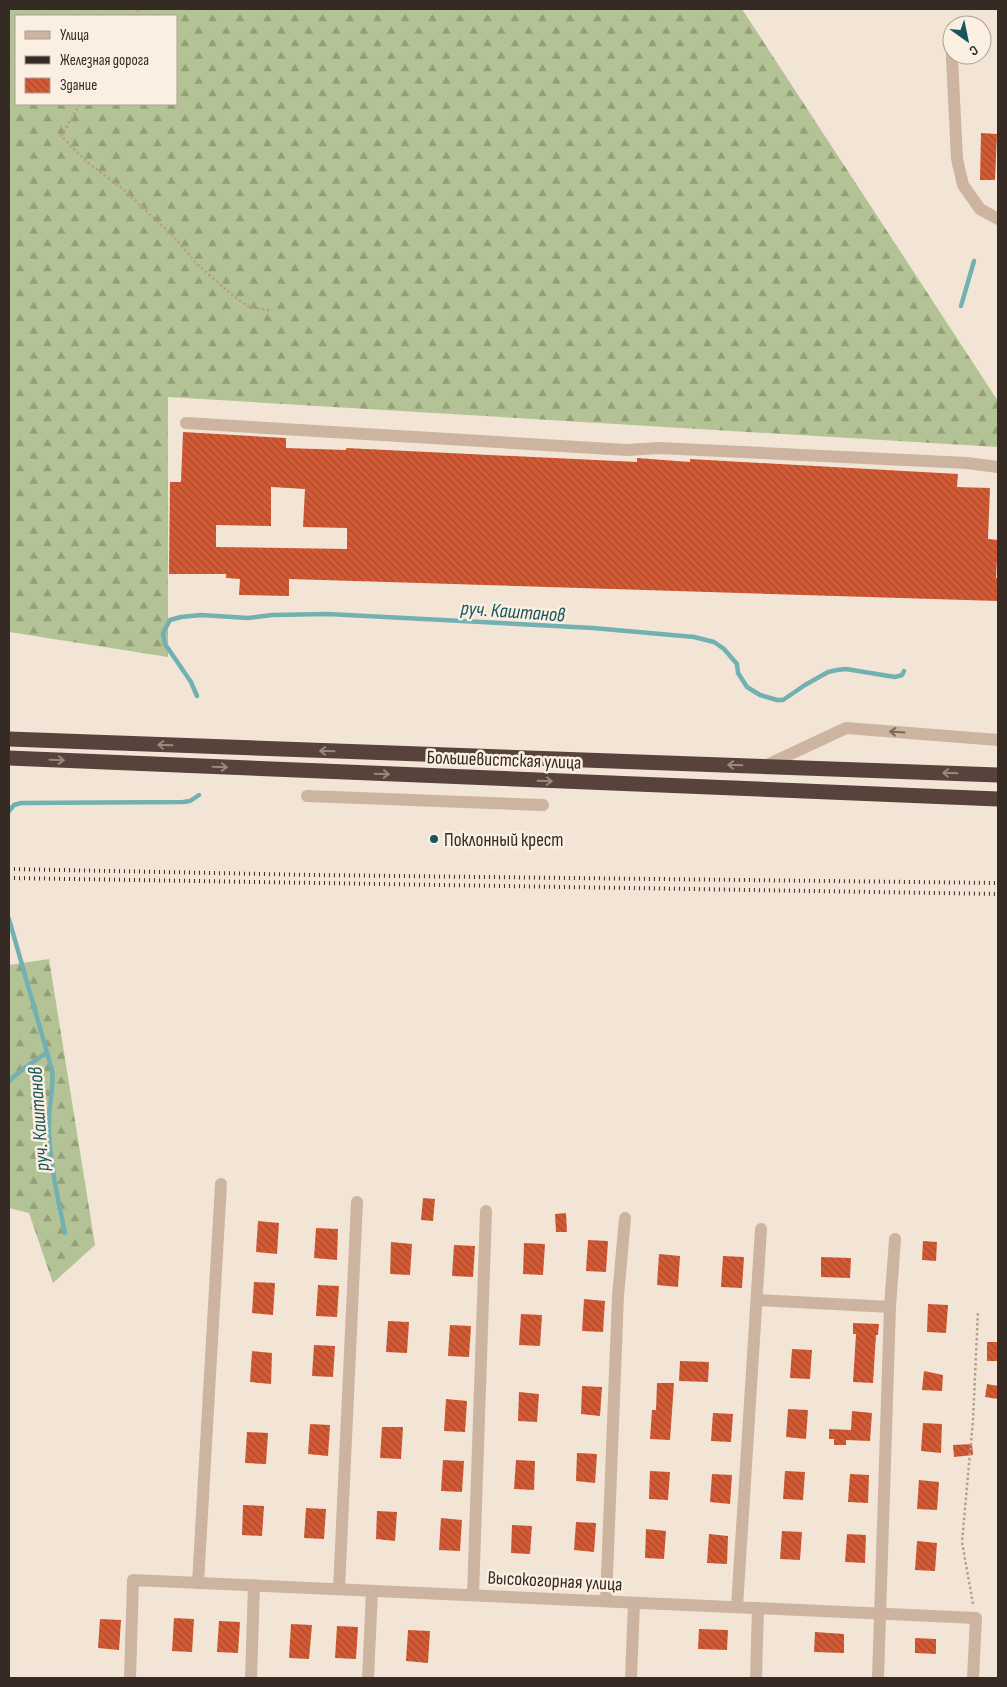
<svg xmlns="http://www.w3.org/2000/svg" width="1007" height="1687" font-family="'Sofia Sans Condensed',sans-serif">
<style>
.forest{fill:url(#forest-firs);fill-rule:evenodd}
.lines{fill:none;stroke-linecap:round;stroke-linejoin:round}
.stream{stroke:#72b0b2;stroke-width:4.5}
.building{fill:url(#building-back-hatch);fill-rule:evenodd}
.path{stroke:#b89e8b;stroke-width:2.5;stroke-dasharray:2.5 2.5;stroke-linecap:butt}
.minor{stroke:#ccb4a1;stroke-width:12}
.highway{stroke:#57433b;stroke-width:15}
.rail{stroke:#352a24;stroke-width:4;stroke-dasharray:1 4;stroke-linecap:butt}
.oneway{stroke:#79685c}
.oneway2{stroke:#99887e}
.poi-dot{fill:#17565a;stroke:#fbefe2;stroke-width:2}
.labels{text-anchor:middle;stroke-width:5;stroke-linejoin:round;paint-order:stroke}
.street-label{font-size:19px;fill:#352a24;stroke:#fbefe2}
.poi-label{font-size:19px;fill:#352a24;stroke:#fbefe2;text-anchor:start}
.water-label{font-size:20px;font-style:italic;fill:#17565a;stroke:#fbefe2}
</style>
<defs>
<pattern id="forest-firs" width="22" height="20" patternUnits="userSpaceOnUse" patternTransform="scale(1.25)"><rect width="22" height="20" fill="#b4c395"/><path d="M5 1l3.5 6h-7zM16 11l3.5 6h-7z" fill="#939f79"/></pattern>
<pattern id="building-back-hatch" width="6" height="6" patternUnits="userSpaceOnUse" patternTransform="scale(1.25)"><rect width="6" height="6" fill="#d25a35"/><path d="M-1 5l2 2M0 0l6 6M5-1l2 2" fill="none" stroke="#ab4b2d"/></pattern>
</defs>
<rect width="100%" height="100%" fill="#f3e5d6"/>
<g class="forest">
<path d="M9,9H742L998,401V447L168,397V657L9,632ZM16,16H176V104H16Z"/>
<path d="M49,959L95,1245L53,1283L29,1213L9,1208V965Z"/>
</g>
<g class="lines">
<g class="stream">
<path d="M961,306L974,261"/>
<path d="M197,696L191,682L165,644L163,633L170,620L181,617L201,615L248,618L272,615L328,614L593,628L694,637L714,642L724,649L737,664L738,673L747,687L760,695L777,700H783L805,685L828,672L837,670L846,669L895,677L902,675L904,671"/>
<path d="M9,811L14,805L21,803L183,802L190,801L199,795"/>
<path d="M9,919L52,1070C54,1087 49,1104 49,1121C48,1154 58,1200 65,1233"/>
<path d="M9,1081L23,1069L46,1053"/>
</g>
</g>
<g class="building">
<path d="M981,133L997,134L995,180H980Z"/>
<path d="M183,432L286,438V448L346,450V448L637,462V458L690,462V459L958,474L957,487L990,488L988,539L998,540L996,578H998V601L289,579V596L239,595L240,579L226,578V574H169L170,482H181ZM271,487L305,489L303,527L347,528V549L216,547V525L271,526Z"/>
<path d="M423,1198L435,1199L433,1221L421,1220Z"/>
<path d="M566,1213L567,1232H556L555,1214Z"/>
<path d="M258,1221L279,1223L277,1254L256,1252Z"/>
<path d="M316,1228L338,1229L337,1260L314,1258Z"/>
<path d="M588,1240L608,1241L606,1272L586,1271Z"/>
<path d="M923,1241L937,1242L936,1261L922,1260Z"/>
<path d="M391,1242L412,1244L410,1275L390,1274Z"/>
<path d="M524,1243L545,1244L543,1275L523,1274Z"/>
<path d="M454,1245L475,1246L473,1277L452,1276Z"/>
<path d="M659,1254L680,1256L678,1287L657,1285Z"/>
<path d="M723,1256L744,1257L742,1288L721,1287Z"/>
<path d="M821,1257L851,1258L850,1278L821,1277Z"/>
<path d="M254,1282L275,1283L273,1315L252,1313Z"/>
<path d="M318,1285L339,1286L337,1317L316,1316Z"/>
<path d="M584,1299L605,1301L603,1332L582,1331Z"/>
<path d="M928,1304L948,1305L946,1333L927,1332Z"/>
<path d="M521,1314L542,1315L540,1346L519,1345Z"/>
<path d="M388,1321L409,1322L407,1353L386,1352Z"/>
<path d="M853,1323L879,1324L878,1335H876L873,1383L853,1382L856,1334H853Z"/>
<path d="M450,1325L471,1326L469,1357L448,1356Z"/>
<rect x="987" y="1342" width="11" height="19"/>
<path d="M314,1345L335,1346L333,1377L312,1376Z"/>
<path d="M792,1349L812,1350L810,1379L790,1378Z"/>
<path d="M252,1351L272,1353L271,1384L250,1382Z"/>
<path d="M680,1361L709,1362L708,1382L679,1381Z"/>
<path d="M924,1371L943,1375L942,1391L922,1390Z"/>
<path d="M657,1383H674L670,1440L650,1439L652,1410H656Z"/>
<path d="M987,1384L998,1386V1399L985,1397Z"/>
<path d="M582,1386L602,1387L600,1416L581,1414Z"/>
<path d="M519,1392L539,1394L537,1422L518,1421Z"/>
<path d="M446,1399L467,1401L465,1432L444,1431Z"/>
<path d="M788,1409L808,1410L806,1439L786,1437Z"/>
<path d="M852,1411L872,1413L870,1441L846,1440V1445H834V1439H829V1429L851,1430Z"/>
<path d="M713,1413L733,1414L731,1442L711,1441Z"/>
<path d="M923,1423L942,1424L941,1453L921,1451Z"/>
<path d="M310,1424L330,1425L328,1456L308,1454Z"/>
<path d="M382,1427H403L401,1459L380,1458Z"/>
<path d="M247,1432L268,1433L266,1464L245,1463Z"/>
<path d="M972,1444L973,1455L954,1457L953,1445Z"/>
<path d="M577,1453L597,1454L595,1483L576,1481Z"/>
<path d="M443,1460L464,1461L462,1492L441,1491Z"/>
<path d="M516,1460L535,1461L534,1490L514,1489Z"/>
<path d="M650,1471L670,1472L668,1500L649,1499Z"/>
<path d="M785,1471L805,1472L803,1500L783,1499Z"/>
<path d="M712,1474L732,1475L730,1504L710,1502Z"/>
<path d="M850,1474L869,1475L868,1503L848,1502Z"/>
<path d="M919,1480L939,1482L937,1510L917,1509Z"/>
<path d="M243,1505L264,1506L262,1536L242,1535Z"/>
<path d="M306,1508L326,1509L324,1539L304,1538Z"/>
<path d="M377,1511L397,1512L395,1541L376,1539Z"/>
<path d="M441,1518L462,1520L460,1551L439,1550Z"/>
<path d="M576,1522L596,1523L594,1552L574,1550Z"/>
<path d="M512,1525L532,1526L530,1554L511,1553Z"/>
<path d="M646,1529L666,1531L664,1559L645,1558Z"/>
<path d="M782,1531L802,1532L800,1560L780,1559Z"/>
<path d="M709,1534L728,1536L727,1564L707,1563Z"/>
<path d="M847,1534L866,1535L865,1563L845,1562Z"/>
<path d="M917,1541L937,1543L935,1571L915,1570Z"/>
<path d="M174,1618L194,1619L192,1652L172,1651Z"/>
<path d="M100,1619L121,1620L119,1650L98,1648Z"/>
<path d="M219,1621L240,1622L238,1653L217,1652Z"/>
<path d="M291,1624L312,1625L309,1659L289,1658Z"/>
<path d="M337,1626L358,1627L356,1659L335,1658Z"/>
<path d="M699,1629L728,1630L727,1650L698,1649Z"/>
<path d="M408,1630L430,1631L428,1663L406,1661Z"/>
<path d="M815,1632L844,1634V1653L814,1652Z"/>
<path d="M915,1638L936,1639V1654L915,1653Z"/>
</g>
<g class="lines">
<g class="path">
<path d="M137,9L139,16"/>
<path d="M80,104L61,136L87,162L124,190L174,237L197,264L231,294L247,306L272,311"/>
<path d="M973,1604L962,1542L973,1420L978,1311"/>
</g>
<g class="minor">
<path d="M951,39L957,159L963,185L980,209L998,219"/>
<path d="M186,423L627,450L659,448L967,463L998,467"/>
<path d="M765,766L846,728L998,740"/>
<path d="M307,796L543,805"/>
<path d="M757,1300L890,1307"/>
<path d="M198,1583L221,1184"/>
<path d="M339,1589L357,1202"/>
<path d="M473,1595L486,1211"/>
<path d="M606,1601L618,1296L625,1218"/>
<path d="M737,1607L761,1229"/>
<path d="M130,1678L133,1580L976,1618L973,1678"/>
<path d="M251,1678L254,1585"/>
<path d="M368,1678L372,1591"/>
<path d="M631,1678L634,1603"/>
<path d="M756,1678L758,1608"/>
<path d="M878,1678L890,1307L895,1239"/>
</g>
<g class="highway">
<path d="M9,739L998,775"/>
<path d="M9,758L998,799"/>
</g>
<g class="rail">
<path d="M9,869L313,875L998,883"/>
<path d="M9,878L998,894"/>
</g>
</g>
<defs><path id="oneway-shaft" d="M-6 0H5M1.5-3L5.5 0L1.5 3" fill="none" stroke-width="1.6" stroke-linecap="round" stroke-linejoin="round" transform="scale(1.25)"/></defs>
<use class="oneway" href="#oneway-shaft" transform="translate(897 732) rotate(-176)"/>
<g class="oneway2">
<use href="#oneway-shaft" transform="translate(165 745) rotate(-178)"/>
<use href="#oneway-shaft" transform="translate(327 751) rotate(-178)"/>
<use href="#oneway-shaft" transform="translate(57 760) rotate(2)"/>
<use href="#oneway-shaft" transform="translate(735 765) rotate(-178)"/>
<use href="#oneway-shaft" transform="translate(220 767) rotate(2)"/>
<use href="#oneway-shaft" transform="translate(950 773) rotate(-178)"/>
<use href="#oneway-shaft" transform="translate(382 774) rotate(2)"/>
<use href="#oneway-shaft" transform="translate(545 781) rotate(2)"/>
</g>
<circle class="poi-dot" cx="434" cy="839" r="5"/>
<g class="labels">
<g class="street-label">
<text transform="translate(504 759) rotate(2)" y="7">Большевистская улица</text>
<text transform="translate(555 1580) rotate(3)" y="7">Высокогорная улица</text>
</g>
<g class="poi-label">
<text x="444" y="846">Поклонный крест</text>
</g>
<g class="water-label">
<text transform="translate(513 611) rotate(4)" y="7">руч. Каштанов</text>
<text transform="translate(38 1119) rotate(-94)" y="7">руч. Каштанов</text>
</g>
</g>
<rect width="1007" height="1687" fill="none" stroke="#352a24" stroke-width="20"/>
<rect x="15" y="15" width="162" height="90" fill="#fbefe2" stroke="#aca096"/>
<rect x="25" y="31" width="25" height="8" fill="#ccb4a1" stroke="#aca096"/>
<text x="60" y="40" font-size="15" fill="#352a24">Улица</text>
<rect x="25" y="56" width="25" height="8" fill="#352a24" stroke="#aca096"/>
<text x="60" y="65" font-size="15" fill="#352a24">Железная дорога</text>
<rect x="25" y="78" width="25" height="15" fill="url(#building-back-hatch)" stroke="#aca096"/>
<text x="60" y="90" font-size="15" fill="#352a24">Здание</text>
<g transform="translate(967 40) rotate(147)"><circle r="24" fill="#fbefe2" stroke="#aca096"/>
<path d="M0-4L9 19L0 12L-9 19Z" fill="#17565a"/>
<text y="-8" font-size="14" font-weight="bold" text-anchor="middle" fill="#352a24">С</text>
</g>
</svg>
